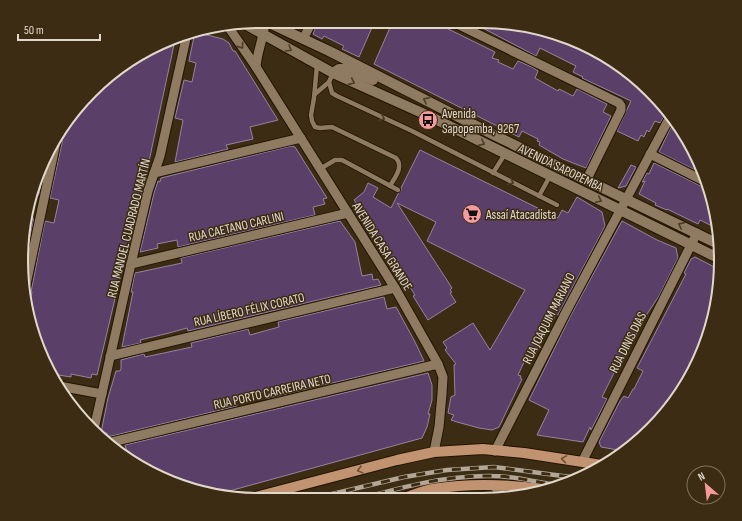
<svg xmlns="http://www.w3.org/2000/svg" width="742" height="521" font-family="'Sofia Sans Condensed',sans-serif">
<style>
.green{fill:#3f4624}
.building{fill:#5a3f68;stroke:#95849f}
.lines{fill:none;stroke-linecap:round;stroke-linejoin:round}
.lane-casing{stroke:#231400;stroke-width:6}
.street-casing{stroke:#231400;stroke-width:11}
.secondary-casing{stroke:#231400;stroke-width:12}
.primary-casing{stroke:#231400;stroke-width:12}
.lane{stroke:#8e7b61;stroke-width:4.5}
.street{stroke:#8e7b61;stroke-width:9}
.secondary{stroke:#8e7b61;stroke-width:10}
.primary{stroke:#c19371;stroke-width:10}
.rail-casing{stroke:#b2a696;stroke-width:4.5}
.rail{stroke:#3c2c14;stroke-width:3;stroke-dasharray:9;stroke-linecap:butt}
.oneway{stroke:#4c3c23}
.oneway2{stroke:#6b5035}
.labels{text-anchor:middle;stroke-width:3;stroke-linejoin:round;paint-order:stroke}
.poi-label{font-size:13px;fill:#e2d8ca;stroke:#3c2c14;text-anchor:start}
.street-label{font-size:13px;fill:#e2d8ca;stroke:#3c2c14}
.rim{fill:none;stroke:#e2d8ca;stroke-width:2}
</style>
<rect width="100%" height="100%" fill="#3c2c14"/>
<path class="green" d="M468,494L490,495L501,498H466Z"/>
<g class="building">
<path d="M288,21L305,22L302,28Z"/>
<path d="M318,22L347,23H374L359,57L342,49L344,46L324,36L322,39L313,34Z"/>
<path d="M392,23L438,24L495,52L492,58L499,60L498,62L513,69L518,61L532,67L538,71L535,78L558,91L559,89L573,96L577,89L607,104L603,112L611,116L586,168L563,159L539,145L540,142L537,141L538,139L522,131L519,137L374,64Z"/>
<path d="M477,25L528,26L585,47L584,49L609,62L610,60L661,102L667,112L660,123L655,121L649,132L647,130L644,137L641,135L638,141L617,131L631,101L582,78L583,77L573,72L576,66L540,48L536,56Z"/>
<path d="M195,32L223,39L229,43L233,51H235L278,120L250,127L253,139L226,145L228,149L175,162L183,120L175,118L184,80L192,82L196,63L189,61Z"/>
<path d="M175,40L145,180L127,255L125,256L97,375L92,374L91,378L71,374V377L52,374L53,370L47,369L46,366L28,309L32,292H31L45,221L54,223L59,200L50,198L62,143V140L59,137L80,103L128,61Z"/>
<path d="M673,123L697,164L703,174L659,152Z"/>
<path d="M291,146L295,147L327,198L323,199L325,204L313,207L315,215L178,247L177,240L157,244L158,248L140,252L154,193L158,181L160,182L161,178Z"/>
<path d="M420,150L558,218L562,210L568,213L577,197L602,212L605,226L558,315L556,314L531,361L526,358L518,375L521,376L520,378L522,379L499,427L492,430L479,428L457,422L451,420L454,415L448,413L451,397L455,395L454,365L456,364L445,350L447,348L443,342L473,323L490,350L525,290L427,241L436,222L397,203L452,288L450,290L452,292L450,293L456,302L428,320L413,296L415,295L399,270L396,271L381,247L383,245L372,229L374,228L354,200L364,192L368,183L378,188L373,197L391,208L398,194L401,191V188Z"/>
<path d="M47,157L39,195L33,194L39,169Z"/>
<path d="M654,163L705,188L709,189L714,227L700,220L698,224L667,209V210L655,205L656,203L639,194L645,181L642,182L647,173L649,174Z"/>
<path d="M631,165L636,167L626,186L618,188Z"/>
<path d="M26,217L34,219L23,269V229Z"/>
<path d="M340,221L355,242L362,276L372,274L373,280L378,279L381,285L188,331L187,328L169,333L140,340L141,343L122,347L133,292H131L135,273L182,263L181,258Z"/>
<path d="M622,221L657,240L676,248L678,258L659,296L645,317L618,370L616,369L602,397L607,399L591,430L590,427L583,442L537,435L549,410L529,400L571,315Z"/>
<path d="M695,257L720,270V276L696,366L640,440L624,451L601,447L599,442L620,401L624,396L628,398L633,389H634L643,371L637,368L686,274L684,273L691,259Z"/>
<path d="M384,297L387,309L396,307L415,342L424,361L266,399L264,392L254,395V392L235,397L237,406L107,437V433H101L108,398L116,371H120L121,369V360L144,354L145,357L192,347L191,343L248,329L250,335L279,327L278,322Z"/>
<path d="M428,373L432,385V400L428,414H430L427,427L422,438L222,493L155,476L128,455L125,445Z"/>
</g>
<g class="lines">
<g class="lane-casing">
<g id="lane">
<path d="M317,65L314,98L311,115L312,121L315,127L320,128L332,127L396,158C404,167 395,177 390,186"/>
<path d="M329,82L332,93L337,96L412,131L557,205"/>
<path d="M315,94L329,82L333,73"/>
<path d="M320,169L335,160H342L398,190"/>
<path d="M493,173L505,154"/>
<path d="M539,196L550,176"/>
</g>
</g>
<g class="street-casing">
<g id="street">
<path d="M457,24L619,103L621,106V110L587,179"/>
<path d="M227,25L256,67L395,288L438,364L443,377L442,394L439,427L434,452"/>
<path d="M303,39L312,22"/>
<path d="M256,67C257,51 264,38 265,21"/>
<path d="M650,154L708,183"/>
<path d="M154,173L301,138"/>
<path d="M131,264L348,213"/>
<path d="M24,294L56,142"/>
<path d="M110,356L395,288"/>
<path d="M59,386L102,394"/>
<path d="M94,429L131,264L148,191L160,156L187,34"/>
<path d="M112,442L438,364"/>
<path d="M495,451L566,312L670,117"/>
<path d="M582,462L697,233"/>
<path d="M493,485L505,498"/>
</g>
</g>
<g class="secondary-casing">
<g id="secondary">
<path d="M265,21L329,51L496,136L716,243"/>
<path d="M243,23L333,73L431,117L718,258"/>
<path d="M333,73L339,69H344L373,80"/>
</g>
</g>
<g class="primary-casing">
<g id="primary">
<path d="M248,499L397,460L434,452L483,449L524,453L602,465"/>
<path d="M400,499C411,496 422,491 433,489C469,483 505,484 541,489"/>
</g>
</g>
<use href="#lane" class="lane"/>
<use href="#street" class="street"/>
<use href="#secondary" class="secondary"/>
<use href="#primary" class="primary"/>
<g class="rail-casing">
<g id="rail">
<path d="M311,499L404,477L447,470L494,467L578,478"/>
<path d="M359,499C403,487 447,475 492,476C513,476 536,482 556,485"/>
</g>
</g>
<use href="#rail" class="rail"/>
</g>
<defs><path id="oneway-chevron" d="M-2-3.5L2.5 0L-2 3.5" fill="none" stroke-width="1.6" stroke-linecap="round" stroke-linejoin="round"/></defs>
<g class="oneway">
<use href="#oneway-chevron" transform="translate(241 46) rotate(55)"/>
<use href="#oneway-chevron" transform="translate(289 49) rotate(30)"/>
<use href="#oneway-chevron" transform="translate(352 82) rotate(24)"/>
<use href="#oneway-chevron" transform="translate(426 100) rotate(-153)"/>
<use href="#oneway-chevron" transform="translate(382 118) rotate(25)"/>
<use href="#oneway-chevron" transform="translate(482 143) rotate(27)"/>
<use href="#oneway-chevron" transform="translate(511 182) rotate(27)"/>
<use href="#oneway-chevron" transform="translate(599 200) rotate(25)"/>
<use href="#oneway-chevron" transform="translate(681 225) rotate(-153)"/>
</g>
<g class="oneway2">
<use href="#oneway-chevron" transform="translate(564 459) rotate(-171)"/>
<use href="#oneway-chevron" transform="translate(360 470) rotate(165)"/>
</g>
<defs>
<g id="bus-disc" transform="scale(1)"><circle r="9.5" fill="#f59b9d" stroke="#3c2c14"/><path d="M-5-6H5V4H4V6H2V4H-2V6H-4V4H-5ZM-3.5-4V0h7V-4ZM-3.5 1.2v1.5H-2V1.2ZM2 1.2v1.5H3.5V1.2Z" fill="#111"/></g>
<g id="supermarket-disc" transform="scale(1)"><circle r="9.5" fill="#f59b9d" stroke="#3c2c14"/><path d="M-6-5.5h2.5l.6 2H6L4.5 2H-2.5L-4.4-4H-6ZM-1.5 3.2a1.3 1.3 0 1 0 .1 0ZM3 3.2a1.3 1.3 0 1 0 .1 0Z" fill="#111"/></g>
</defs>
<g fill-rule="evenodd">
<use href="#bus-disc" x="428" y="120"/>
<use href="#supermarket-disc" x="472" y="214"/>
</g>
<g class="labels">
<g class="poi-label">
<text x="442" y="118">Avenida<tspan x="442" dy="15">Sapopemba, 9267</tspan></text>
<text x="486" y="219">Assaí Atacadista</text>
</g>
<g class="street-label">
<text transform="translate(561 167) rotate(26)" y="5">AVENIDA SAPOPEMBA</text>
<text transform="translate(236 226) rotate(-13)" y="5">RUA CAETANO CARLINI</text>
<text transform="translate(128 228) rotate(-76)" y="5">RUA MANOEL CUADRADO MARTÍN</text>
<text transform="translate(383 246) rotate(58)" y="5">AVENIDA CASA GRANDE</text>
<text transform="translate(249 309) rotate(-13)" y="5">RUA LÍBERO FÉLIX CORATO</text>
<text transform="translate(548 318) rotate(-63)" y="5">RUA JOAQUIM MARIANO</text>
<text transform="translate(627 342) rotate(-63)" y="5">RUA DINIS DIAS</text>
<text transform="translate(272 391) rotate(-13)" y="5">RUA PORTO CARREIRA NETO</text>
</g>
</g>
<path d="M0 0H742V521H0ZM260 28H482A232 232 0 0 1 714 260V261A232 232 0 0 1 482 493H260A232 232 0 0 1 28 261V260A232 232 0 0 1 260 28Z" fill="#3c2c14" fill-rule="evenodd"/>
<path class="rim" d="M260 28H482A232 232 0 0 1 714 260V261A232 232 0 0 1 482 493H260A232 232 0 0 1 28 261V260A232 232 0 0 1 260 28Z"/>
<g transform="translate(706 485) rotate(332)"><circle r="19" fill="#3c2c14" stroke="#7e715d"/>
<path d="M0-3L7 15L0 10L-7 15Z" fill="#f59b9d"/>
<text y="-6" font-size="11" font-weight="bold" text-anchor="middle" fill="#e2d8ca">N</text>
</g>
<path d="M18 34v6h82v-6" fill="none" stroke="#e2d8ca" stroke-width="2"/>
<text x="24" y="34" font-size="12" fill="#e2d8ca" stroke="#3c2c14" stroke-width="3" paint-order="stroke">50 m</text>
</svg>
